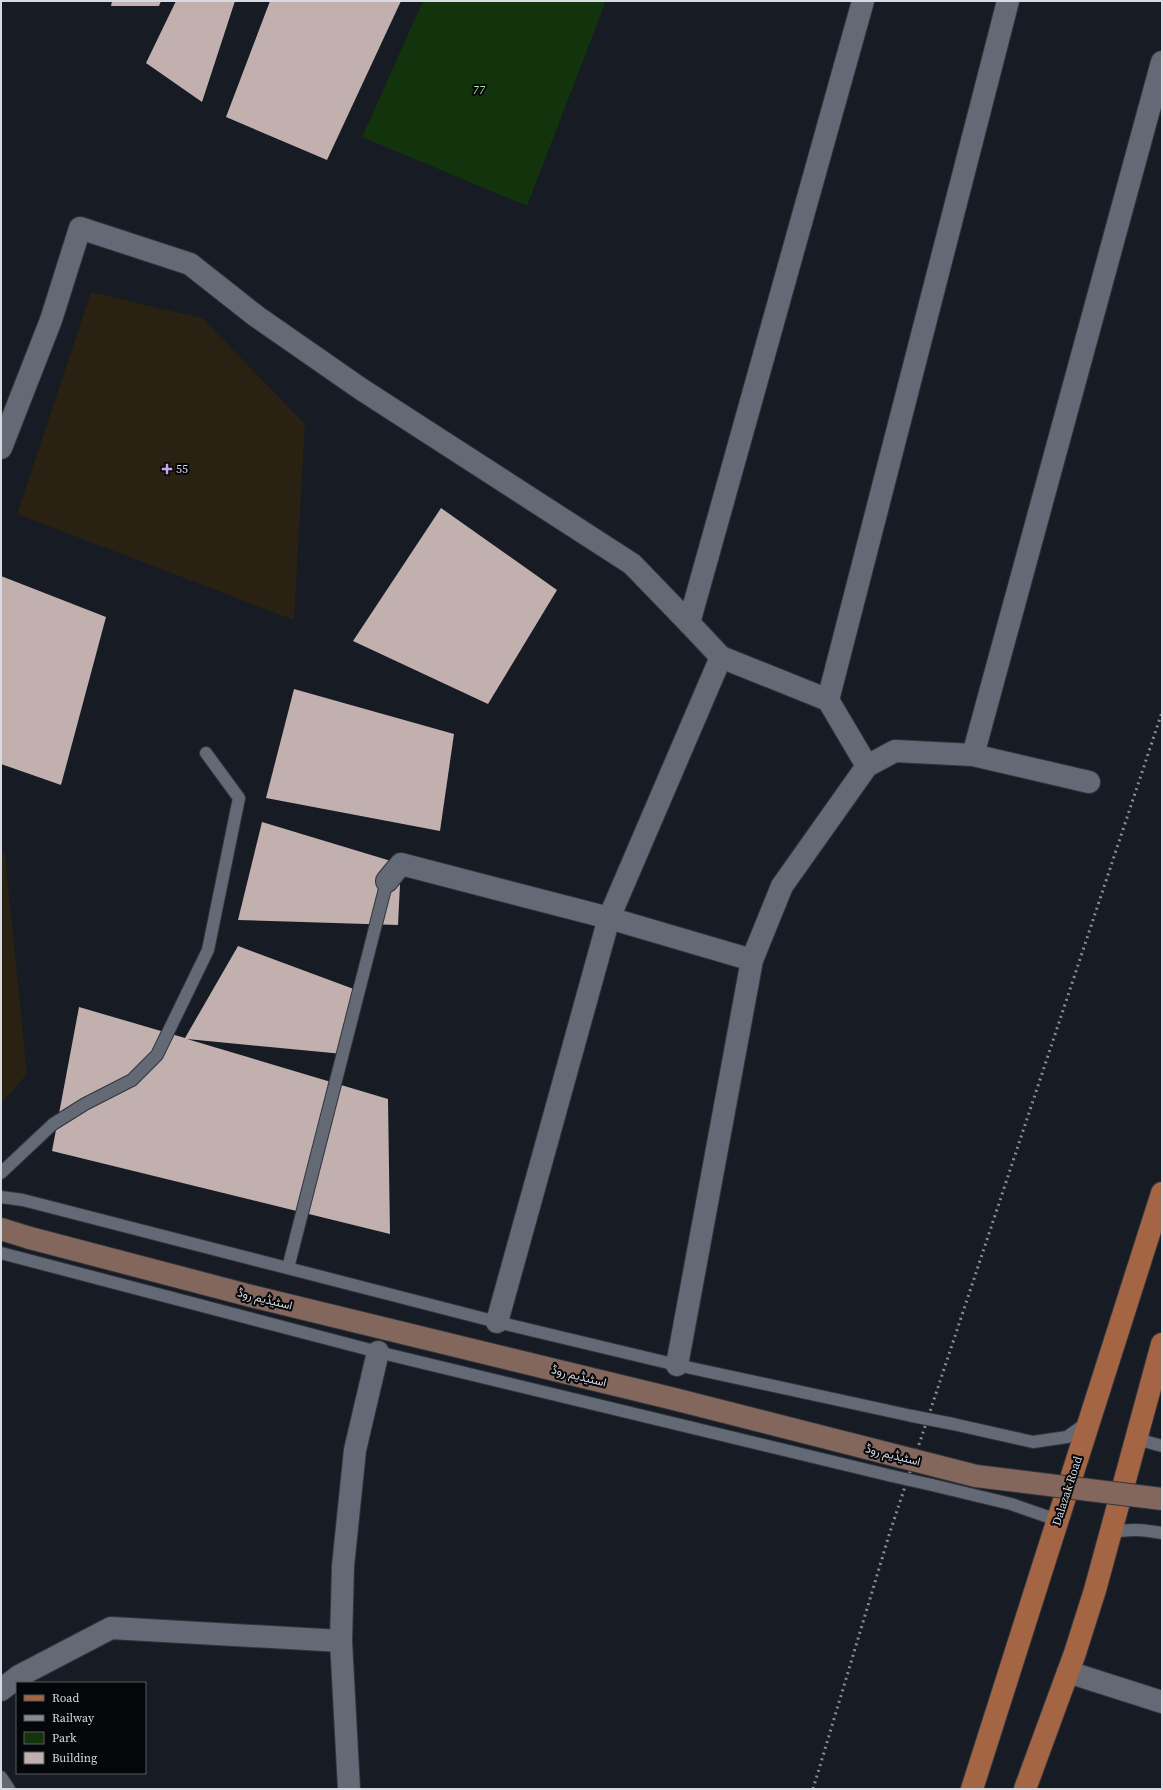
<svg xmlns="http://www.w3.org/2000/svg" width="1163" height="1790" font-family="'Source Serif 4',Vazirmatn,serif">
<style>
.medical{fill:#292111}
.green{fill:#12330b}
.building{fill:#c1b0ad}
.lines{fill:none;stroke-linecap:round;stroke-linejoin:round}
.service-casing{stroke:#32353c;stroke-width:14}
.minor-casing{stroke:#32353c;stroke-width:24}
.secondary-casing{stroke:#32353c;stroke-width:24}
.primary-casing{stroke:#32353c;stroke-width:24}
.service{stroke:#636a75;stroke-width:12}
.minor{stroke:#636a75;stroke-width:22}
.secondary{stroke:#83675c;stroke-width:22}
.primary{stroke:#a36543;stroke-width:22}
.rail{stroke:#878b93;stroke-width:3;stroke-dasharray:2 4;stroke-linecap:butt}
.service-bridge-casing{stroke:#32353c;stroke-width:14;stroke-linecap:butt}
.secondary-bridge-casing{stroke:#32353c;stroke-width:24;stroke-linecap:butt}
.service-bridge{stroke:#636a75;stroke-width:12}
.secondary-bridge{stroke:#83675c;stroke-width:22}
.poi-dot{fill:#c9a5ee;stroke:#050609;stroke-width:1.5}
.labels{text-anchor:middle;stroke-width:4;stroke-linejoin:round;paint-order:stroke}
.park-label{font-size:12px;font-style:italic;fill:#a5e897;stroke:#050609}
.poi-label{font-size:12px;fill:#d7dae1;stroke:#050609;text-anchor:start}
.street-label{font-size:12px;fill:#d7dae1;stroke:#050609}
</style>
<rect width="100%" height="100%" fill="#161b24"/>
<g class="medical">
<path d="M91,292L202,318L305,424L294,620L17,514Z"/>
<path d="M1,851L5,854L27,1074L1,1104Z"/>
</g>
<path class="green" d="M423,1H606L527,206L362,137Z"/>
<g class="building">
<path d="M112,1H161L159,6H111Z"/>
<path d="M176,1H235L202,102L146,63Z"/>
<path d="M270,1H401L327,160L226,117Z"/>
<path d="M441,508L557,590L488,704L353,641Z"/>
<path d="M1,576L106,617L61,785L1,764Z"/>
<path d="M294,689L454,734L440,831L266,798Z"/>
<path d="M262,822L401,864L398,925L238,920Z"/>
<path d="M238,946L359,991L343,1054L187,1039L388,1099L390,1234L52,1151L79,1007L185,1038Z"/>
</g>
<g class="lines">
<g class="service-casing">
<g id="service">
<path d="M1,1173L53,1124L85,1104L132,1080L157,1055L208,950L239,798L206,753"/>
<path d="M1,1197L23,1200L497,1322L677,1365L912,1416"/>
<path d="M1,1253L378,1352L892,1476"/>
<path d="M288,1268L387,881"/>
<path d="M953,1424L1033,1442L1067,1437L1088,1422"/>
<path d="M1137,1432L1144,1441L1162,1446"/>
<path d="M932,1485L1011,1504L1057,1520"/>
<path d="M1110,1533C1128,1528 1144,1530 1162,1533"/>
<path d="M1,1777L9,1789"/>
</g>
</g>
<g class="minor-casing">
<g id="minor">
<path d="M1,448L51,320L80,228L190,264L256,316L361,389L632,564L689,623"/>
<path d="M828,700L721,657L689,623L863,1"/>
<path d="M973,755L1162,62"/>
<path d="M867,766L828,700L1008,1"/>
<path d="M387,881L401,864L609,918L752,960"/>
<path d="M497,1322L609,918L721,657"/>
<path d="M677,1365L752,960L782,886L867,766L895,751L973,755L1089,782"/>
<path d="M1068,1672L1162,1702"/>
<path d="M1,1690L19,1676L111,1628L341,1641"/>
<path d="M349,1789L341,1641L343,1566L355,1450L378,1352"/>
</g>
</g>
<g class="secondary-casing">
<path id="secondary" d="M1,1229L30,1238"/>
</g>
<g class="primary-casing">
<g id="primary">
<path d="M972,1789L1162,1193"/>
<path d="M1025,1789L1075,1653L1095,1590L1162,1344"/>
</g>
</g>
<use href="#service" class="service"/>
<use href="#minor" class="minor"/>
<use href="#secondary" class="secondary"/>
<use href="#primary" class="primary"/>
<path class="rail" d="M813,1789L890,1532L1162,712"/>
<g class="service-bridge-casing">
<g id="service-bridge">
<path d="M912,1416L953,1424"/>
<path d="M892,1476L932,1485"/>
</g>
</g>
<g class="secondary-bridge-casing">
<path id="secondary-bridge" d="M30,1238L255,1297L670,1398L976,1476L1162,1499"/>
</g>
<use href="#service-bridge" class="service-bridge"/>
<use href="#secondary-bridge" class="secondary-bridge"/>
</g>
<path class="poi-dot" d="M165 463h4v4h4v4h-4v4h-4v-4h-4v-4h4z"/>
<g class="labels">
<g class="park-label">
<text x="479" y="94">77</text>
</g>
<g class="poi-label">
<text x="176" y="473">55</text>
</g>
<g class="street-label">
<text transform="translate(265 1299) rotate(14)" y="4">اسٹیڈیم روڈ</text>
<text transform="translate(579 1376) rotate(14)" y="4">اسٹیڈیم روڈ</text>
<text transform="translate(893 1455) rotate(14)" y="4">اسٹیڈیم روڈ</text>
<text transform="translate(1067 1491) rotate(-72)" y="4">Dalazak Road</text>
</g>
</g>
<rect width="1163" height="1790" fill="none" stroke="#d7dae1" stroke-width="4"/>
<rect x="16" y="1682" width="130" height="92" fill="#050609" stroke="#595b5f"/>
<rect x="24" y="1695" width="20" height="6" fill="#a36543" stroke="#595b5f"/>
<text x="52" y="1702" font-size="12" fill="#d7dae1">Road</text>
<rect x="24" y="1715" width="20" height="6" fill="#878b93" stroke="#595b5f"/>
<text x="52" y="1722" font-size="12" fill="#d7dae1">Railway</text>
<rect x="24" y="1732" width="20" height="12" fill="#12330b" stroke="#595b5f"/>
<text x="52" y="1742" font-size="12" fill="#d7dae1">Park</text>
<rect x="24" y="1752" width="20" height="12" fill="#c1b0ad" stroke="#595b5f"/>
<text x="52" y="1762" font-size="12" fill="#d7dae1">Building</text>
</svg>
